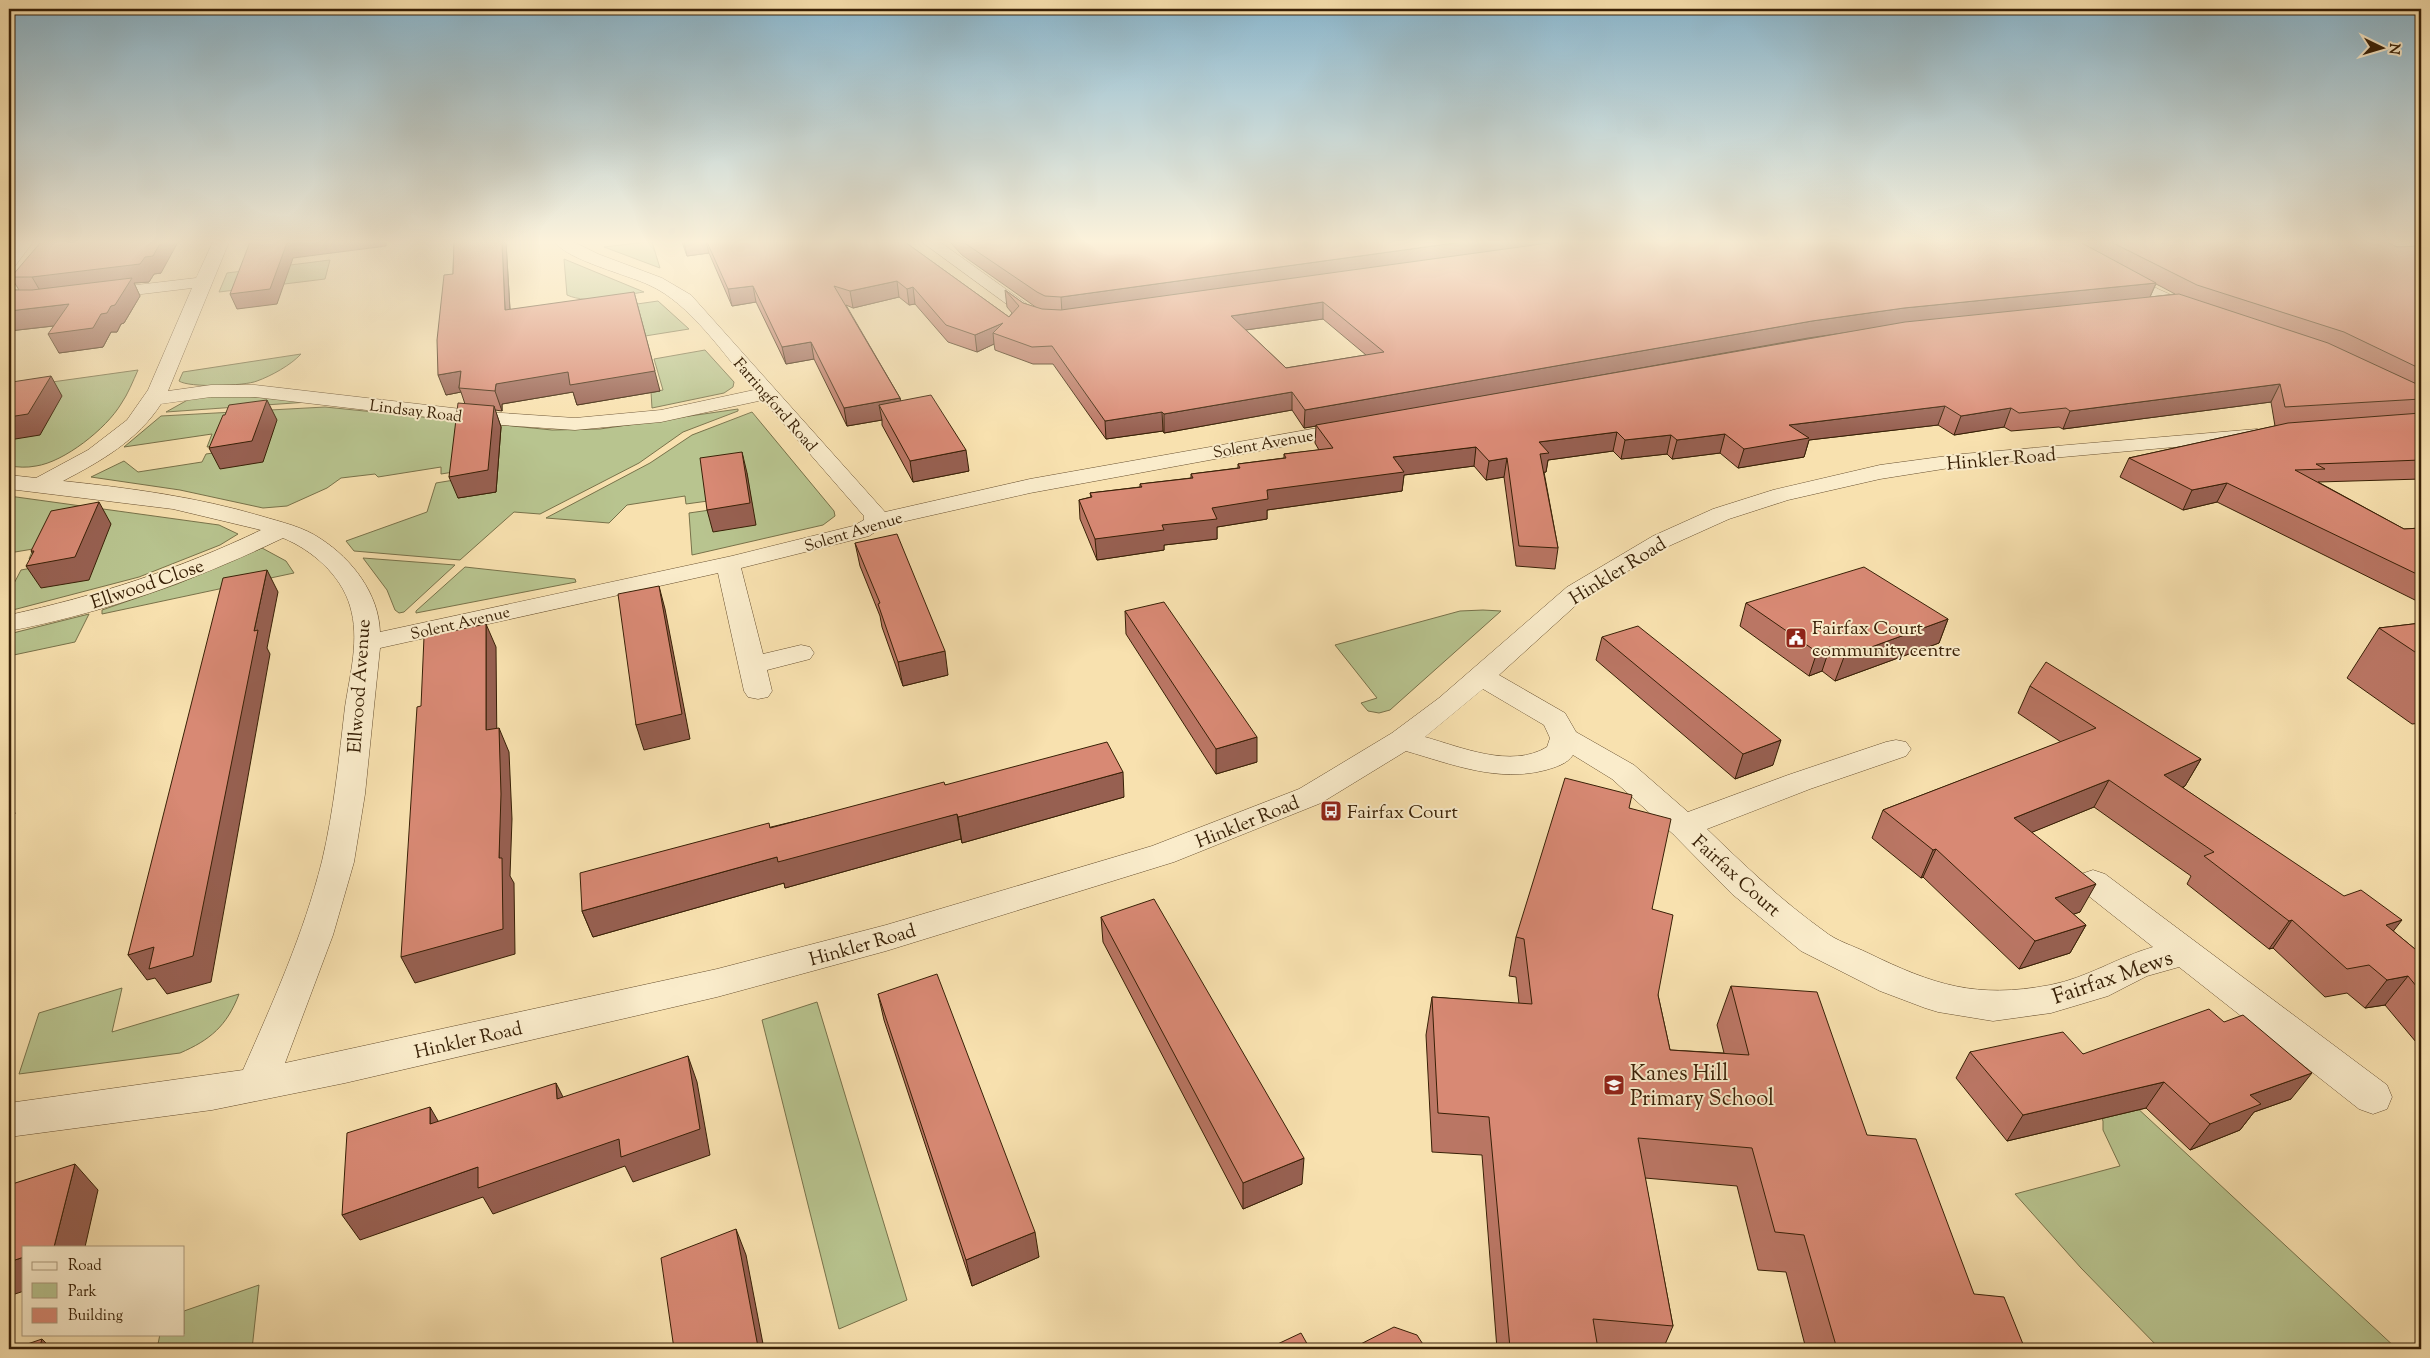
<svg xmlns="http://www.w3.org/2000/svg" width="2430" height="1358" font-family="'Sorts Mill Goudy',serif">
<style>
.green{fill:#b8c48f;stroke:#78724a}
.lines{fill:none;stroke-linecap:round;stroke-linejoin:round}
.street-casing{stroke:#685030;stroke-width:1}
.street{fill:#faeccb;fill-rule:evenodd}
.wall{fill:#ba7664;stroke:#382006;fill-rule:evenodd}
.shaded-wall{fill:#976051;stroke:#382006}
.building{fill:#d88974;stroke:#382006;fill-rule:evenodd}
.labels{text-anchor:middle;stroke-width:4;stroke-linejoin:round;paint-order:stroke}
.far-street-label{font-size:16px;fill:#382006;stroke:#faeccb}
.street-label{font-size:19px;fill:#382006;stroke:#faeccb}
.poi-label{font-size:19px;fill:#382006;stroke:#faeccb;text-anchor:start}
.near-street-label{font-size:22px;fill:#382006;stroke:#faeccb}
.near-poi-label{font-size:22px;fill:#382006;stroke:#faeccb;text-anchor:start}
</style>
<rect width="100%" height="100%" fill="#f8e1af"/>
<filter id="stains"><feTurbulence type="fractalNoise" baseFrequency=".004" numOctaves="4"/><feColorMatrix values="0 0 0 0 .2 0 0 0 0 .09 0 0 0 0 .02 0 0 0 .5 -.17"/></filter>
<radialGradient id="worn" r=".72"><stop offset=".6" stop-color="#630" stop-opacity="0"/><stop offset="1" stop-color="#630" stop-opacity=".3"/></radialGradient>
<g class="green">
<path d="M652,242L660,268L604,247L646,242Z"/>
<path d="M564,259L644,292C622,295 589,305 567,295Z"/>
<path d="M330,260L325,279L219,292L227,273Z"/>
<path d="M658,301L689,329L645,336L637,304Z"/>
<path d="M705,350L734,382L733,387L724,393L652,408L651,392L663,390L654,359Z"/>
<path d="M301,354C291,365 271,376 257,381C245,386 189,388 179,381L183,372Z"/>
<path d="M138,370C133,381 128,394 121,404C106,429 64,462 36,466C26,468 18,467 9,466V388Z"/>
<path d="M234,395L308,402L166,412L193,397Z"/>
<path d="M325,407L552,430L600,429L738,409V411L683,432L639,463L540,514L514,512L460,560L354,551L346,541L427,512L436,483L460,479L496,492L460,471L441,474V467L378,477L375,474L341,478L327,488L287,506L263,508L180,490L91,477L124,461L138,472L202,462L206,454L227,451L232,443L207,447L212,434L124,447L161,416Z"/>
<path d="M752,412L834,511L835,516L823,525L692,555L689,513L710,510L755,525L747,473L708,501L686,504L685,496L627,505L609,523L546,518L650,463L692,435Z"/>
<path d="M9,496L219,525L238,534L220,545L139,577L9,611V593L21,570L53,564L55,554L29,559L33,549L9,553Z"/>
<path d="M262,548L286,561L294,573L102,614V610L177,584Z"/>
<path d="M363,558L455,565L404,612L399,613L395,610L387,590Z"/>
<path d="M465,567L575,579L576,582L416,613V611Z"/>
<path d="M1483,610L1501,611L1390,710L1379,713L1368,711L1361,703L1377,698L1335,645L1460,611Z"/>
<path d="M89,614L75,642L9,656V634Z"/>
<path d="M122,988L112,1032L239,994C227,1026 210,1040 180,1053L19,1074L39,1013Z"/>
<path d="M817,1002L907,1300L839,1329L762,1020Z"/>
<path d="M2134,1105L2397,1349H2160L2081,1268L2015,1194L2120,1166L2103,1130V1121L2099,1112Z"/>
<path d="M259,1285L252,1349H157L160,1334H184V1311Z"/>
</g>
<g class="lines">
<g class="street-casing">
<g id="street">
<path d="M17,242H33L15,266L9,268V253Z"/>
<path d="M213,242H229L168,391L211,385H255L487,412L575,418L661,410L754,390C725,356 690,303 649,285C628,275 567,260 555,242H574L598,254L662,278L691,295L885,512L1030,479L1351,422L1358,424L1361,428L1358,432L1351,434L1030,493L884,526L869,536L741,568L763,654L801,645L810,647L814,653L810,659L767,670L772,691L768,697L758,699L748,697L744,691L718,573L380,648L365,794L354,862L333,935L285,1063L717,969L886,925L1152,846L1299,789L1329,771L1392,733L1439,698L1567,587L1653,536L1713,509L1773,490L1880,465L1962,454L2257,429L2264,431L2267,435L2264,439L1962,466L1880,479L1788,500L1729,519L1669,546L1585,597L1499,675L1565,713L1576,732L1634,765L1688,812L1788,775L1886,742L1896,740L1906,742L1911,749L1906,756L1810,789L1707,829C1744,865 1782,901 1824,931C1836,941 1854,946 1868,953C1934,985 1976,999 2050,985C2087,978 2118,957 2153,947L2081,890L2076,882L2081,874L2093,870L2105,874L2387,1085L2392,1097L2387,1109L2373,1114L2359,1109L2179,967L2147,976L2108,996L2051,1013L1993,1021L1938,1012L1925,1008L1880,991L1801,951L1732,894L1673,834L1612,779L1573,755C1567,764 1556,767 1546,770C1498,783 1451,764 1406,751L1321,803L1174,862L886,951L717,997L345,1083L212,1110L9,1137V1103L243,1070C273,1002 304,933 322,861C334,810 339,758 345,707C350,674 360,639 350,606C341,575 312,550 283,538C196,580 104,613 9,631V615C96,596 180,569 261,530L173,509L9,489V475L36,478L88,450L127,420L148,390L192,288L100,299L94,298L92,294L94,290L196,278ZM211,397H255L487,424L575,430L661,422L763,400L864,516V520L853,526L732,556L380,632C379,594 352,559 321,539C304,527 281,522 261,516C197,497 130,488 63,481C101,461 137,441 161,404ZM1483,689L1544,725L1550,738L1547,747C1511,769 1461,747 1425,737Z"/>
<path d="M922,242H940L1045,317L1042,321H1030Z"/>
<path d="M2053,242H2072L2158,289L2198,307L2201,311L2198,315H2186L2146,297Z"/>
</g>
</g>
<use href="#street" class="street"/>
</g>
<g class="wall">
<path d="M454,242H506L510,309L660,391L577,405L573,392L502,404V411L495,410L501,427L496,492L458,498L465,404L461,392L446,395L453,274Z"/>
<path d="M682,242H905L1009,317L1012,313L1007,307L1005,290L1023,303L1037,308L962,255L950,242H2387L2397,247L2421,246V479L2318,482L2404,529L2421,528V603L2217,502L2183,510L2120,477L2129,458L2275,426L2271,402L2063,429L2059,427L2011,431L2004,427L1954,435L1938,425L1809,440L1804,457L1738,468L1720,453L1672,459L1667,454L1621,459L1613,451L1548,460L1546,472H1544L1558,548L1555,569L1516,566L1504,477L1486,480L1474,466L1404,475L1402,491L1267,510V519L1217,527V539L1164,545V550L1097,560L1080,519L1079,500L1091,497L1090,493L1140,487V484L1191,478V474L1238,468V464L1284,458V454L1319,450L1315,443L1316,426L1304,428L1292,410L1164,433L1163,431L1106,439L1053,364H1033L995,350L994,344L977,352L948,342L915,304L909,305L899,297L853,308L846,305L900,398L901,401L969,471L913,482L882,425V420L847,426L814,359L786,364L756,302L732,306L709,253L687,256ZM2156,284L2162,287L2175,294L2150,297ZM1323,319L1366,355L1286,368L1246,330ZM1830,335L1648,367L1808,338Z"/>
<path d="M161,273L154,274L149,282L134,283L140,296L124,323L121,324L117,332H111L103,347L59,353L54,326L9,331V290H19L11,277Z"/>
<path d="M855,543L948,675L903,686L882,627L880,616L860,566Z"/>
<path d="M1746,603L1948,619L1939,643L1835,681L1822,671L1809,676L1740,626Z"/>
<path d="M1125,611L1257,762L1216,774L1126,634Z"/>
<path d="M2421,623V723L2412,724L2347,678L2379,628Z"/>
<path d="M1602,637L1773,765L1735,779L1596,660Z"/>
<path d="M2030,686L2201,759L2185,786L2183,788L2393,931L2421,954V1048L2385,1005L2365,1008L2347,993L2325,997L2273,948L2269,949L2187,884L2191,876L2094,807L2032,832L2080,912L2073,914L2086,925L2070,953L2019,969L1923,877L1921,878L1872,838L1883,810L2061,742L2018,713Z"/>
<path d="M945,785L1124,797L962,843L961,839L785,888L784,883L593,937L582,911L771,827Z"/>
<path d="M1629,808L1652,909L1658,995L1670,1050L1724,1053L1717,1025L1731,986L1867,1135L1974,1294L2025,1349H1806L1786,1272L1758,1270L1737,1186L1645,1178L1673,1326L1663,1349H1497L1482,1155L1432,1152L1426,1035L1432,997L1519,1004L1516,977L1509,976L1516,937Z"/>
<path d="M1101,917L1302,1184L1243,1209L1103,942Z"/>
<path d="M878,994L1039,1257L972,1286L884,1020Z"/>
<path d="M1970,1052L2083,1054L2291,1099L2254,1112L2240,1130L2190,1150L2146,1108L2007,1141L1956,1078Z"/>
</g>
<g class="shaded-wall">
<path d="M161,242H178L161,273L154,274L149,282L134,283L140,296L124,323L121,324L117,332H111L103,347L59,353L48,334L101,314L111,306L42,294L32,277L145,257Z"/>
<path d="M301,242H386V246L293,258L277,304L237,309L230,294L287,243Z"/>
<path d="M502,242H506L511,328L505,310Z"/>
<path d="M684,242H706L709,253L687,256Z"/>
<path d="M1462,242H1569L1062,313L1061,297Z"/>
<path d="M897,281L899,297L853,308L850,291Z"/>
<path d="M2156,283L2149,299L1899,325L1808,338L1317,426L1316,425V426L1304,428L1305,410L1812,321L1904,308Z"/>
<path d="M753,286L756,302L732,306L728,289Z"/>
<path d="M913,287L915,304L909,305L907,289Z"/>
<path d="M634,292L660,391L577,405L573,392L502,404V411L495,391L496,384Z"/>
<path d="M1323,302V319L1231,332V316Z"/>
<path d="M69,304L79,323L9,331V311Z"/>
<path d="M1003,323L993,333L994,344L977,352L975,335Z"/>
<path d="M811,342L814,359L786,364L782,347Z"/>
<path d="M461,371L459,388L461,392L446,395L438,375Z"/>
<path d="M51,376L62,396L40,435L9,440V417Z"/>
<path d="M2280,384L2271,402L2063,429L2070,411Z"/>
<path d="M1292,392V410L1164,433V414Z"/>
<path d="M900,398L903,416L879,405L882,420L847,426L844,408Z"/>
<path d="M267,400L277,420L263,462L220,469L209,448Z"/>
<path d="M494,406L501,427L496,492L458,498L449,477Z"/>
<path d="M1945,406L1938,425L1809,440L1804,457L1738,468L1744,449L1789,425Z"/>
<path d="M2011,408L2004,427L1954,435L1961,416Z"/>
<path d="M1162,412L1163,431L1106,439L1105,421Z"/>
<path d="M1617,432L1613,451L1548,460L1546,472L1537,473L1539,442Z"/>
<path d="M1725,434L1720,453L1672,459L1677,440Z"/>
<path d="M1671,435L1667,454L1621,459L1625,440Z"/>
<path d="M1476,447L1474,466L1404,475L1402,491L1267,510V519L1217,527V539L1164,545V550L1097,560L1095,539L1162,525L1212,508L1267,490L1393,457Z"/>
<path d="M966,450L969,471L913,482L910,461Z"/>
<path d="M742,452L747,473L756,525L713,532L707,510Z"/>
<path d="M1507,458L1504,477L1486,480L1489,461Z"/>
<path d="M2227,483L2217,502L2183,510L2192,490Z"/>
<path d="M99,502L111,524L89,580L41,588L26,566L39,563L31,551Z"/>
<path d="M267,570L278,592L267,648L270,654L211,982L167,994L155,978L147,980L128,955L254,631Z"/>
<path d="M659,586L665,609L690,739L644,750L636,725Z"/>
<path d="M1948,619L1939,643L1835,681L1844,657Z"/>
<path d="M486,624L496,647L497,755L486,730Z"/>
<path d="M1830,647L1822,671L1809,676L1817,652Z"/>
<path d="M945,651L948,675L903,686L898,662Z"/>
<path d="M499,728L509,752L512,819L510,876L514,883L515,954L415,983L401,957L499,858Z"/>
<path d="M1257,737V762L1216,774V749Z"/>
<path d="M1781,740L1773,765L1735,779L1743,754Z"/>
<path d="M2201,759L2185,786L2148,802L2164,775Z"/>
<path d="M1123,772L1124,797L962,843L958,817Z"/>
<path d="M2109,780L2094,807L2001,845L2014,818Z"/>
<path d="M9,804L15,813L9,829Z"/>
<path d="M957,814L961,839L785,888L784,883L593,937L582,911L777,857Z"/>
<path d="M1936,849L1923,877L1921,878L1933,850Z"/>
<path d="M2096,884L2080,912L2040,926L2055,898Z"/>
<path d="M2292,920L2273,948L2269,949L2289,921Z"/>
<path d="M2402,920L2380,948L2386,925Z"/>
<path d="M2086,925L2070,953L2019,969L2035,941Z"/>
<path d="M2408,976L2385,1005L2365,1008L2387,980Z"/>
<path d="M688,1056L697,1082L710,1155L633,1182L625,1166L493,1214L483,1197L360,1240L342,1215L478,1167Z"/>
<path d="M2312,1073L2291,1099L2254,1112L2240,1130L2190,1150L2210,1124L2250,1095Z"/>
<path d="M2164,1082L2146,1108L2007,1141L2023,1115Z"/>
<path d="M556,1083L569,1109L557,1099Z"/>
<path d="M430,1107L445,1133L430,1124Z"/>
<path d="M1304,1158L1302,1184L1243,1209V1183Z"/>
<path d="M75,1164L98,1190L85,1247H54Z"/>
<path d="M736,1229L746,1255L764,1349H752Z"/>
<path d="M1035,1232L1039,1257L972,1286L966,1260Z"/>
<path d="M24,1257V1291L9,1296V1262Z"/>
<path d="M42,1339L52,1349H39Z"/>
</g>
<g class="building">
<path d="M41,242H161L153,256L145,257L140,264L32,277H11Z"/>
<path d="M250,242H301L287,243L270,289L230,294Z"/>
<path d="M454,242H502L505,310L634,292L655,371L570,385L568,372L496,384L495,391L459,388L461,371L438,375L437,340L444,275L453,274Z"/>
<path d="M707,242H905L1009,317L1019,306L1005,290L1023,303L1042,309L1061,310L1556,242H2080L2156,283L1904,308L1812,321L1305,410L1292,392L1164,414L1162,412L1105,421L1052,346L1032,347L993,333L1003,323L975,335L946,325L913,287L907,289L897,281L850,291L834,286L900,398L844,408L811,342L782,347L753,286L728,289ZM1323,302L1384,352L1286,368L1231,316Z"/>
<path d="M963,242H1462L1061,297L1045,296L1037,292Z"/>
<path d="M2111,242H2387L2397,247L2421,246V369L2344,332L2197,285Z"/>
<path d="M132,278L115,305L111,306L107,313L101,314L93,328L48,334L69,304L9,311V290H32Z"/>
<path d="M2179,294L2328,343L2421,386V399L2285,407L2280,384L2070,411L2066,408L2019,413L2011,408L1961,416L1945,406L1789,425L1809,438L1744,449L1725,434L1677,440L1671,435L1625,440L1617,432L1539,442L1549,453L1540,454L1558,548L1519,546L1507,458L1489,461L1476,447L1393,457L1404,472L1267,490L1268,499L1212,508L1217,519L1162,525L1164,530L1095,539L1079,500L1092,497L1090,493L1142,487L1140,484L1193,478L1191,474L1240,468L1238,464L1286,458L1284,454L1333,448L1316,425L1905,322Z"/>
<path d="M51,376L28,414L9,417V387L12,382Z"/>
<path d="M931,395L966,450L910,461L879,405Z"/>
<path d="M267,400L252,441L209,448L223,415H225L229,405Z"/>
<path d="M458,403L494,406L488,470L449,477Z"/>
<path d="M2421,413V460L2316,464L2325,469L2295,470L2404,529L2421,528V576L2227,483L2192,490L2129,458L2288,423Z"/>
<path d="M742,452L750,503L707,510L700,458Z"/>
<path d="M99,502L75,557L26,566L34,551H31L51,511Z"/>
<path d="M897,534L945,651L898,662L878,604L880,603L855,543Z"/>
<path d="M1864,567L1948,619L1844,657L1830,647L1817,652L1746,603Z"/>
<path d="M267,570L254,631L258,630L193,956L149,969L154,947L128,955L223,578Z"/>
<path d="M659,586L682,714L636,725L618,594Z"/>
<path d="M1164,602L1257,737L1216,749L1125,611Z"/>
<path d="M2421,623V656L2379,628Z"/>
<path d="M486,624V730L499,728L501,794L499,858H502L503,929L401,957L417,707L421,706L424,637Z"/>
<path d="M1638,626L1781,740L1743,754L1602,637Z"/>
<path d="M2046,662L2201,759L2164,775L2344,896L2361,890L2402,920L2386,925L2421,954V992L2408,976L2387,980L2369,965L2347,969L2292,920L2289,921L2204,856L2214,852L2109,780L2014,818L2096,884L2055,898L2086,925L2035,941L1936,849L1933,850L1883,810L2096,728L2030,686Z"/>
<path d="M1107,742L1123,772L958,817L957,814L778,862L777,857L582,911L580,873L769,823L770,828L944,782L945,785Z"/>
<path d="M1565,778L1632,795L1629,808L1671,819L1652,909L1673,915L1658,995L1670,1050L1749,1055L1731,986L1817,992L1867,1135L1916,1139L1974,1294L2004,1297L2025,1349H1837L1804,1235L1775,1232L1752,1148L1638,1138L1673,1326L1593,1319L1598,1349H1520L1510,1348L1489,1117L1438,1113L1432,997L1532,1004L1524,939L1516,937Z"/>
<path d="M1154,899L1304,1158L1243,1183L1101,917Z"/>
<path d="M937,974L1035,1232L966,1260L878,994Z"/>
<path d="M2209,1009L2224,1022L2243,1015L2312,1073L2250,1095L2261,1104L2210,1124L2164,1082L2023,1115L1970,1052L2063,1032L2083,1054Z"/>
<path d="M688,1056L700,1129L621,1157L619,1139L478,1188V1167L342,1215L347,1133L430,1107V1124L556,1083L557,1099Z"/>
<path d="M75,1164L54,1247H24V1257L9,1262V1185Z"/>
<path d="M736,1229L758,1347L752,1349H674L661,1258Z"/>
<path d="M1394,1327L1417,1335L1426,1349H1351Z"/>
<path d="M1301,1333L1310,1349H1267Z"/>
<path d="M42,1339L39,1349H13Z"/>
</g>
<linearGradient id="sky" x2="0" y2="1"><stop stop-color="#8ab8d0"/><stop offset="0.56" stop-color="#fcf2db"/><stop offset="1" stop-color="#fcf2db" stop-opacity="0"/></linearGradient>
<rect width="2430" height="432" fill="url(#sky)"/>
<defs>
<g id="civic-square" transform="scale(1.125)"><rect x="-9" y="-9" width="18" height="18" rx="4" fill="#8f2418" stroke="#faeccb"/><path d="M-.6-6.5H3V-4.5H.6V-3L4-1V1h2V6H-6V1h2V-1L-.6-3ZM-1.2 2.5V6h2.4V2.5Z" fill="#fff"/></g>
<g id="bus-square" transform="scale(1.125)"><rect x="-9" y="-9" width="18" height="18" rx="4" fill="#8f2418" stroke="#faeccb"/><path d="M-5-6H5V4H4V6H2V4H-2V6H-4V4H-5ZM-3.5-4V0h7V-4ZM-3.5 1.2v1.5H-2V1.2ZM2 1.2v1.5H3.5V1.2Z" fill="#fff"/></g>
<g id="school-square" transform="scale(1.125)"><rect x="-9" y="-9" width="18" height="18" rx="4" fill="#8f2418" stroke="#faeccb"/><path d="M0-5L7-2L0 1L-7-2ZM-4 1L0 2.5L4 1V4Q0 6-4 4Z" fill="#fff"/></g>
</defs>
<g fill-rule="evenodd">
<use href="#civic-square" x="1796" y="638"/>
<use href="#bus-square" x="1331" y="811"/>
<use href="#school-square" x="1614" y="1085"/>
</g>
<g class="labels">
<g class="far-street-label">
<text transform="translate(776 404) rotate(49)" y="6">Farringford Road</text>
<text transform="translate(416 410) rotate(7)" y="6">Lindsay Road</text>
<text transform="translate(1263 443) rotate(-10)" y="6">Solent Avenue</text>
<text transform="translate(853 531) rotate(-17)" y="6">Solent Avenue</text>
<text transform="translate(460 622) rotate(-13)" y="6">Solent Avenue</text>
</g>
<g class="street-label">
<text transform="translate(2001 458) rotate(-5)" y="7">Hinkler Road</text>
<text transform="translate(1617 570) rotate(-32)" y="7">Hinkler Road</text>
<text transform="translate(147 583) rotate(-19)" y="7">Ellwood Close</text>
<text transform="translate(358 686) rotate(-86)" y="7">Ellwood Avenue</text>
<text transform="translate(1247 821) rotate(-22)" y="7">Hinkler Road</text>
<text transform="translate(1737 875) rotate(42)" y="7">Fairfax Court</text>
<text transform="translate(862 944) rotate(-16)" y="7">Hinkler Road</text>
<text transform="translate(468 1039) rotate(-13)" y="7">Hinkler Road</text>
</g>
<g class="poi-label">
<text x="1812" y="634">Fairfax Court<tspan x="1812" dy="22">community centre</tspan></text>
<text x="1347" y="818">Fairfax Court</text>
</g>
<g class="near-street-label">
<text transform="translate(2112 976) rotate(-19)" y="8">Fairfax Mews</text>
</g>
<g class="near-poi-label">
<text x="1630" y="1080">Kanes Hill<tspan x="1630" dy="25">Primary School</tspan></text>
</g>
</g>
<rect width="2430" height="1358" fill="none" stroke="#f8e1af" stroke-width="30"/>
<rect x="10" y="10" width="2410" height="1338" fill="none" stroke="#382006" stroke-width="2.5"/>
<rect x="15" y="15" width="2400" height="1328" fill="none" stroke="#382006"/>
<rect x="22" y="1246" width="162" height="90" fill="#faeccb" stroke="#ac9a7c"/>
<rect x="32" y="1262" width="25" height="8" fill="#faeccb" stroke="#ac9a7c"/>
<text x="68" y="1270" font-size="15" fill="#382006">Road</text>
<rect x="32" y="1283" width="25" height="15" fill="#b8c48f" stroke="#ac9a7c"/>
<text x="68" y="1296" font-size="15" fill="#382006">Park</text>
<rect x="32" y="1308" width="25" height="15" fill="#d88974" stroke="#ac9a7c"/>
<text x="68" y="1320" font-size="15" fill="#382006">Building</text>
<g transform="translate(2382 48) rotate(95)" stroke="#faeccb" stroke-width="4" paint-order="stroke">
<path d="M0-4L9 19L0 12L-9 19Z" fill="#382006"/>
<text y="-8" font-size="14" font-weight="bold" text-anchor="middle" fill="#382006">N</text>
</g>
<rect width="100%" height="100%" filter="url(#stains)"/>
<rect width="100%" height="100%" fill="url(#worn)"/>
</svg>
